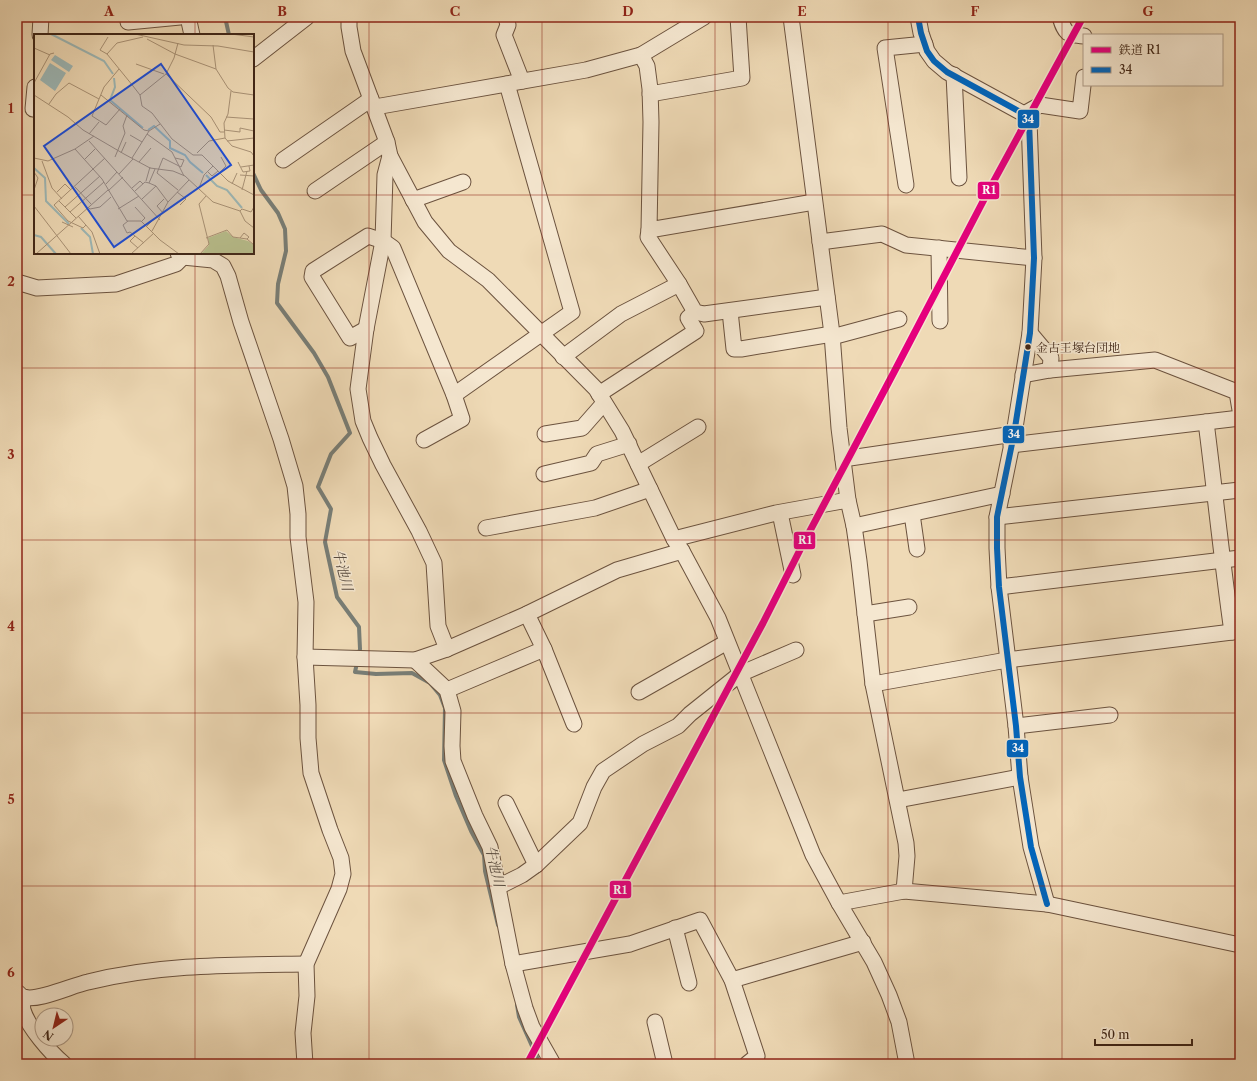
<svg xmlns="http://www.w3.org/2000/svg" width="1257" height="1081" font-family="'Libre Caslon Text','Noto Serif JP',serif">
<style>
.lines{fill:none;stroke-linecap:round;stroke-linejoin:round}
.stream{stroke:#787e77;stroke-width:4}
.street-casing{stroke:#6c533f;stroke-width:17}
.street{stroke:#f5e7d0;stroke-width:15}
.bus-1-casing{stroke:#f5e7d0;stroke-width:9}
.bus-1{stroke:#0065bd;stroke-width:6}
.rail-1-casing{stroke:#f5e7d0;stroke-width:10}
.rail-1{stroke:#e5007d;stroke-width:7}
.grid{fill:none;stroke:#8f2418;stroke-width:1;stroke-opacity:0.55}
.bus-dot{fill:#402617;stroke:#f5e7d0;stroke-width:1.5}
.labels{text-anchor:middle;stroke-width:3;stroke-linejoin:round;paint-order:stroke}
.bus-label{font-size:12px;fill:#402617;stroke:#f5e7d0;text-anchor:start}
.water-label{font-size:14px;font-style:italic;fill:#574a3f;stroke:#f5e7d0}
.inset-river{fill:none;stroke:#9db8b7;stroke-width:2}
.inset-road{fill:none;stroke:#a99276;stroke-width:1}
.view{fill:#1d4ed8;fill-opacity:0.15;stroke:#1d4ed8;stroke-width:2}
.inset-edge{fill:none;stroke:#402617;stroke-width:2}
.line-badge{stroke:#f5e7d0;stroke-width:1.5}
.badge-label{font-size:11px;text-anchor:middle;font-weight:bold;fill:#fff}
.neatline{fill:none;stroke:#8f2418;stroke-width:1.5}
.grid-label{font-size:13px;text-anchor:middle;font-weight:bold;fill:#8f2418}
</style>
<rect width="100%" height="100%" fill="#efdab6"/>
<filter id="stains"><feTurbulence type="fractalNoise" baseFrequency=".005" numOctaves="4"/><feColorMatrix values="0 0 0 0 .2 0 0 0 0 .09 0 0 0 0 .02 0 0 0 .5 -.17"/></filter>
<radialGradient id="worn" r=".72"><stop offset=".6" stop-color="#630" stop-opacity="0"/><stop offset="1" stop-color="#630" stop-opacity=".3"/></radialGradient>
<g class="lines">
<g class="stream">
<path d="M225,17L229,35"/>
<path d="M253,173L261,190L278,213L285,229L286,251L278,284L277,303L314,353L328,377L350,433L331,454L318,487L331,509L325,542L337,597L359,627L360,649L355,672L376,674L412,673L430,683L440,695L445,708L444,760L456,796L471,831L484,855L485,871L498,925"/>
<path d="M517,1005L519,1017L540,1064"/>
</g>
<g class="street-casing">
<g id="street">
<path d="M188,17L192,35"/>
<path d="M349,17V27L353,51L387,142L390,156L425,222L449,251L488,280L596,389L622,431L674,539L682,551L718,618L813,855L839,903L874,962L889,995L899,1022L907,1064"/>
<path d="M506,17L508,25L504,35L522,81"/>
<path d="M791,17L832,334L839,428L848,500L854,526L859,561L873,684L906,843L907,856L904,891"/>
<path d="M918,17L921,33L927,51L934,61L947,72L1024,114L1029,120L1034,258L1030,333L1014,434L997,517V548L999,587L1016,726L1020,777L1031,847L1047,904"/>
<path d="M1060,17C1065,34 1067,35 1084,36"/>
<path d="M128,22L180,17"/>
<path d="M40,35L41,17"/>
<path d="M641,55L647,66L650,89L651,122L649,230L814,202"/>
<path d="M253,59L307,17"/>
<path d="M954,75L959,178"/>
<path d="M650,94L742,78L738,17"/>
<path d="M375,107L586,70L641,55L704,17"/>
<path d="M33,109L35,87"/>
<path d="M1024,114L1040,105L1080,111L1084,77"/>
<path d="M390,156L385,175L383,241L366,329L358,389L363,421L370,438L383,465L419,531L434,563L438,626L447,649"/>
<path d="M283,160L371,99"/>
<path d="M906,185L885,48L925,44"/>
<path d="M315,191L387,142"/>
<path d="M413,200L463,182"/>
<path d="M820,242L882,234L906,245L1034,258"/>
<path d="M939,248L940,321"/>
<path d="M178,253L183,257L213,260L223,266L228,276L241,322L281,439L295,486L298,514V537L306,602L305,657L308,705V738L311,773L330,830L341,858L343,874L339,889L306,964L307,996L303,1033L305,1064"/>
<path d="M17,282L37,288L116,284L176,264L183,257"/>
<path d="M679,284L695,312L704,314L827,297"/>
<path d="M730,311L734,349H741L832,334"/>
<path d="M366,329L350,338L312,277L313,271L368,236L383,241L393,248L454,395L572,312L507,84"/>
<path d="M1030,333L1051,358L1050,370"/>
<path d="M832,337L899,319"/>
<path d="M563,357L621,314L679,284L648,237L649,230"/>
<path d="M1023,375L1050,370L1155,360L1237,392L1240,410"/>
<path d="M599,394L696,331L688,318L695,312"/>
<path d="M1206,422C1215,492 1222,562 1232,632"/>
<path d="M545,434L582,428L604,403"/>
<path d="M424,440L462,419L454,395"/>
<path d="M1011,445L1240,418"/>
<path d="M843,459L1014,434"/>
<path d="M638,464L698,427"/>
<path d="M544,474L591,463L597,454L629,444"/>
<path d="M780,513L793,575"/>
<path d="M912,514L917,549"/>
<path d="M997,517L1240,490"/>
<path d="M854,526L1002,494"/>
<path d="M486,528L595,508L650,489"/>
<path d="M674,539L776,513L848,500"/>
<path d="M999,587L1240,558"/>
<path d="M527,614L544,649L574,724"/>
<path d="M865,614L909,607"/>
<path d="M305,657L415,660L447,649L527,614L617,570L682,551"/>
<path d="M415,660L447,690L453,711L452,746L453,761L475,816L490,847L513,964L525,1008L532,1027L553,1064"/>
<path d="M873,684L1007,660L1240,631"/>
<path d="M447,690L544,649"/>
<path d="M639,692L727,642"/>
<path d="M1016,726L1110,715"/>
<path d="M898,800L1020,777"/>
<path d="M506,803L536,865"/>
<path d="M498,887L522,875L536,865L580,823L594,787L603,771L643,744L678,726L690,714L740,674L796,650"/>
<path d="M839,903L904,891L1047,904L1240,945"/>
<path d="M675,928L689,983"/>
<path d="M513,964L630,944L700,920L732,980L757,1056L747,1064"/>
<path d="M732,980L863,942"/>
<path d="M17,992C19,993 21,997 24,997C37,1002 73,985 88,982C160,964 233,965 306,964"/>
<path d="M23,997C23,1001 22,1006 23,1010C28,1027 50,1052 64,1064"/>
<path d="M655,1022L665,1064"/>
</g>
</g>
<use href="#street" class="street"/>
<g class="bus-1-casing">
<path id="bus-1" d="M918,17L921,33L927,51L934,61L947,72L1024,114L1029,120L1034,258L1030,333L1014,434L997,517V548L999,587L1016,726L1020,777L1031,847L1047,904"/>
</g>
<use href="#bus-1" class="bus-1"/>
<g class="rail-1-casing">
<path id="rail-1" d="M527,1064L763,623L803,544L893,374L990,188L1083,17"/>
</g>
<use href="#rail-1" class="rail-1"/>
</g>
<path class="grid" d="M195,17V35M369,17V1064M542,17V1064M715,17V1064M888,17V1064M1062,17V1064M17,195H35M253,195H1240M195,253V1064M17,368H1240M17,540H1240M17,713H1240M17,886H1240"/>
<circle class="bus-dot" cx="1028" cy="347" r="3.5"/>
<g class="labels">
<g class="bus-label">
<text x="1036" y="352">金古王塚台団地</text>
</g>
<g class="water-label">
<text transform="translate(343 570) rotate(76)" y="5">牛池川</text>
<text transform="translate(495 866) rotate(77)" y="5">牛池川</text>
</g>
</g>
<g transform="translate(34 34)">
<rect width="220" height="220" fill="#efdab6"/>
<path d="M192,197L199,203L214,207L220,211V220H167L175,211L174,204Z" fill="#b9c08e"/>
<path d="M21,21L39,32L35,38L17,26ZM16,29L32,39L21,57L6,46Z" fill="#9db8b7"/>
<path class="inset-river" d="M17,0L70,27L79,40M80,44L81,53L76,66L109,94M114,96L120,92L136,107V114L151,121L156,128L169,139M0,134L11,144L12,167L35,190M172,141L183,152L193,156L208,174M47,194L56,203L59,220M0,201L7,203L22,220"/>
<path class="inset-road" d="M101,0L150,11L184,12L220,18M197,0L220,3M74,3L66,16L73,20L99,52L106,61L108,72L118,79L138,105L159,121H168L194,147L220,161M113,5L141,20L182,35M179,11L182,35L194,54L199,58L220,61M0,14L16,21M73,20L83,9L109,3M102,30L130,40M85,35L70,53L58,82L72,91L86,75M132,40L140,24L144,9M0,49L16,20L20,19M197,57L194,80L190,89L191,104L198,112L217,118L220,122M0,61L34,83L49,96L90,120L116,134L139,137L151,142L179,168L206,177L211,187L220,194M67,61L110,96L115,97M106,61L132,40L177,83L186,98H190M15,70L22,60L35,49L65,65M192,83L220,85M190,96L206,98V94L220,97M55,100L65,88M113,100L138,118L150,142M96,101L108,108M55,107L126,186M193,107L220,104M41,115L68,145L93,187H107L126,206L145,220M87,119L92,108M163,119L175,107L191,104M81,123L91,99L89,92L93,81M0,124L14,127L41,115L60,102M98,124L115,97L126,90M141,124L150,126L147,133L129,124L123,139L144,156M51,125L61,115M8,127L18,154L28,165M105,128L117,114M204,128L209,138L216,137L215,132M207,133L220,131M121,135L115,149L122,152M0,138L4,144L0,156M174,138L178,142L184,137M185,139L192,132L187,123M85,140L99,125M206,141L220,142M112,147L116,133M72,150L83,138M198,150L203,139M41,153L57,170M98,154L106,147L109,150M165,154L170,141L179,132M208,156L213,137M74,157L89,143M101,157L111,148L115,149M23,158L31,150L37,156M143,158L152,165L146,171M108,165L122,152L134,168M25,167L42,184M0,172L37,220M31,173L66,142M54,173L56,175L66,173L77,163M101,173L111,184L108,187M84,175L105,162M206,177L208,175L217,178L220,173M36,178L70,148M129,179L123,172L130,165M44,182L58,198L66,220M94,187L89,191L93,199L96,198L110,209M28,188L39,193M52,191L49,194L34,187L20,171L71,124M113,192L123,182M118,197L134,168L155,146M101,202L96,207L104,214M172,204L193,196L199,203L213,205L220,211M206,204L210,199L215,203L213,205M2,220L74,156M97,220L120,199M166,220L175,210L165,170L172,162"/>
<path class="view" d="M127,30L197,131L80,213L10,112Z"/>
<rect width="220" height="220" class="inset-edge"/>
</g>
<g class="line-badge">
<rect x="1017" y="109" width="23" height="20" rx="4" fill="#0065bd"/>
<rect x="977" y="181" width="23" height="19" rx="4" fill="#e5007d"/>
<rect x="1002" y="425" width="23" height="19" rx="4" fill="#0065bd"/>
<rect x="793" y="531" width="23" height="19" rx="4" fill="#e5007d"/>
<rect x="1006" y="739" width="23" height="19" rx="4" fill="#0065bd"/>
<rect x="609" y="880" width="23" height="19" rx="4" fill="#e5007d"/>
</g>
<g class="badge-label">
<text x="1028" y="123">34</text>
<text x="989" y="194">R1</text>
<text x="1014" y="438">34</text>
<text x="805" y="544">R1</text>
<text x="1018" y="752">34</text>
<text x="620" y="894">R1</text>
</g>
<rect width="1257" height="1081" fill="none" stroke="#efdab6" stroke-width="44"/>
<rect x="1083" y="34" width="140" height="52" fill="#f5e7d0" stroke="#ad9a86"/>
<rect x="1091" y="47" width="20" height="6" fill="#e5007d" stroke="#ad9a86"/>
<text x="1119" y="54" font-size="12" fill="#402617">鉄道 R1</text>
<rect x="1091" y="67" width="20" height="6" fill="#0065bd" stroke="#ad9a86"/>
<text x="1119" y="74" font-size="12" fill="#402617">34</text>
<g transform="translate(54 1027) rotate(215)"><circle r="19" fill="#f5e7d0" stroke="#ad9a86"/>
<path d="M0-3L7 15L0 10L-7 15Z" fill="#8f2418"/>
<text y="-6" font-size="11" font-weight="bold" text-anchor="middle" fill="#402617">N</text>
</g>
<path d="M1095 1039v6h97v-6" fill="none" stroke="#402617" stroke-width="2"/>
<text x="1101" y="1039" font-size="12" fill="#402617" stroke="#f5e7d0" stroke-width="3" paint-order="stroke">50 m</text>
<rect x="22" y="22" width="1213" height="1037" class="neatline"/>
<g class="grid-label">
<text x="109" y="16">A</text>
<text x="282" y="16">B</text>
<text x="455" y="16">C</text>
<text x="628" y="16">D</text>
<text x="802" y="16">E</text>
<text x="975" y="16">F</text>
<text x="1148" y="16">G</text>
<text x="11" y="113">1</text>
<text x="11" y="286">2</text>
<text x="11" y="459">3</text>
<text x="11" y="631">4</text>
<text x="11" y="804">5</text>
<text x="11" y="977">6</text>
</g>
<rect width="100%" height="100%" filter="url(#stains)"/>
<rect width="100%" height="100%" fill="url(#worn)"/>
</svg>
